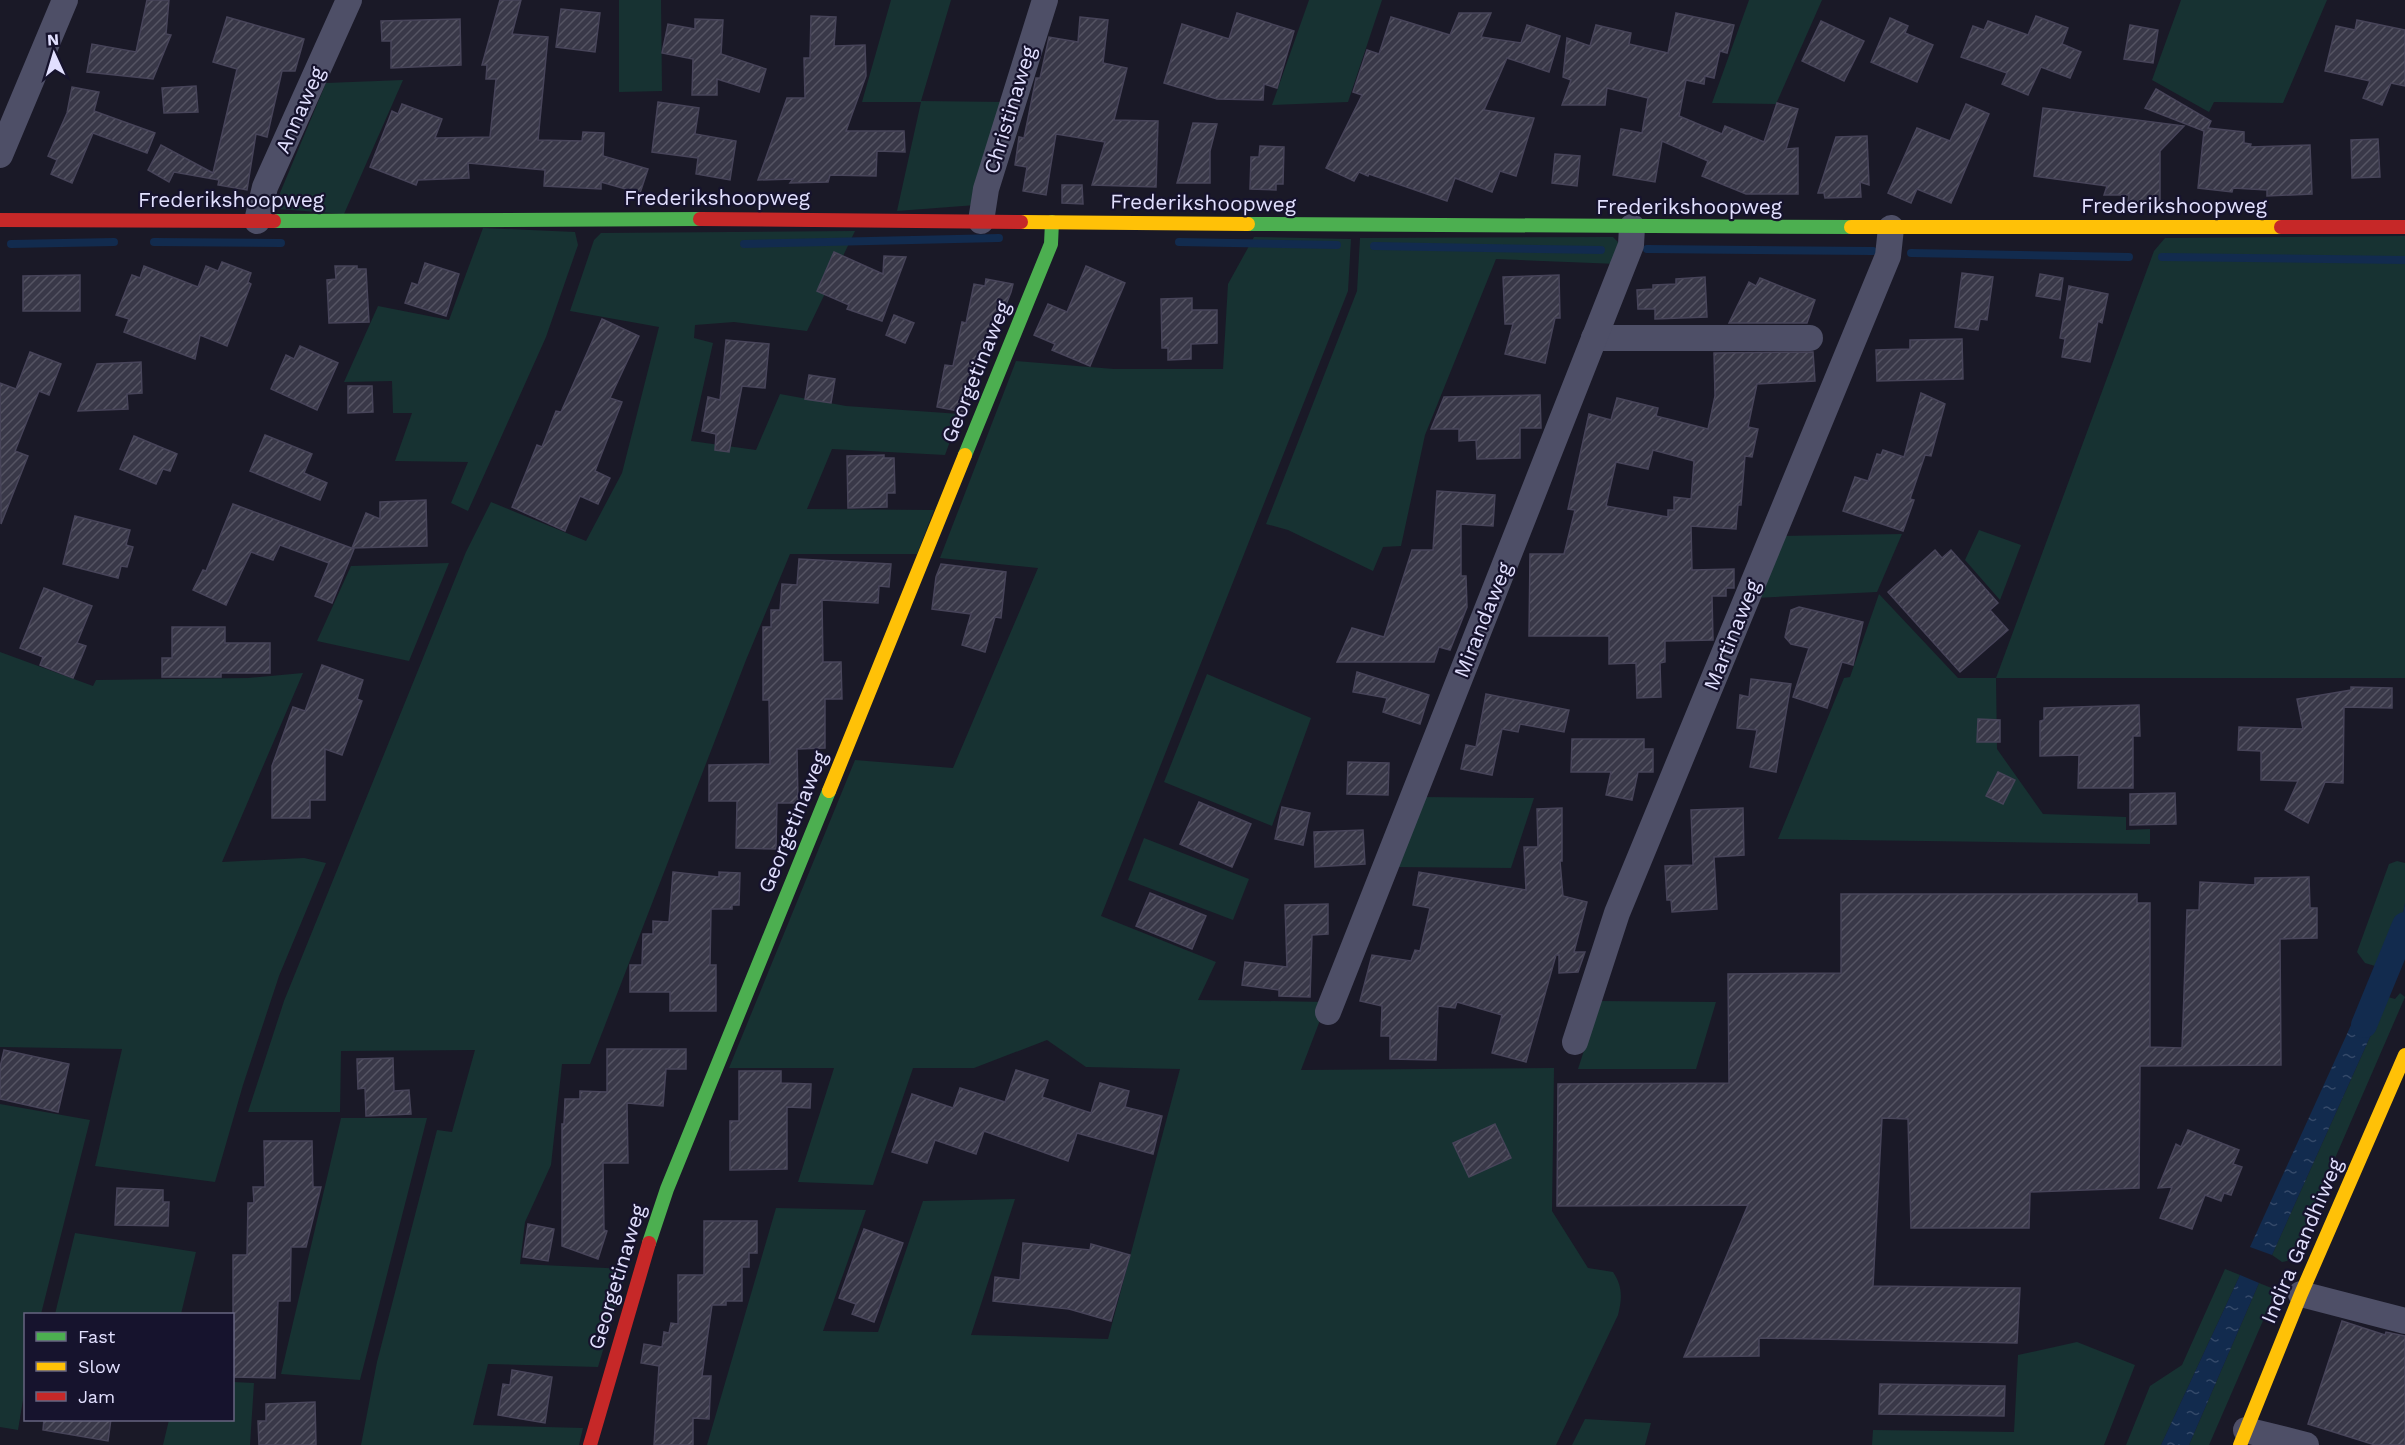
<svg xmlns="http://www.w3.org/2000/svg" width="2405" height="1445" font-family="'Work Sans',sans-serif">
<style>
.green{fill:#173232}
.water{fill:url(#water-ripples)}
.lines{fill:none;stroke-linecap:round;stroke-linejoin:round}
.stream{stroke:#122b4e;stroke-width:8}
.canal{stroke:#122b4e;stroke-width:26}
.building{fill:url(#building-hatch);stroke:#474459;stroke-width:1.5;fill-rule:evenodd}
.street{stroke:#4e4f67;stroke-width:26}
.fast{stroke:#4caf50;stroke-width:14}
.slow{stroke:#ffc107;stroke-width:14}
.jam{stroke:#c62828;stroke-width:14}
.labels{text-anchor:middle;stroke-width:4.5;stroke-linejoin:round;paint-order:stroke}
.street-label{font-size:21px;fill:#e1dffe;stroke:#16132d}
</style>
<defs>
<pattern id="water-ripples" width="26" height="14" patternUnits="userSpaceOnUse" patternTransform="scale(1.5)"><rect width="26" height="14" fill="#122b4e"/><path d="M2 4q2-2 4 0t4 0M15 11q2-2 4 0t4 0" fill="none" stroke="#344969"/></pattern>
<pattern id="building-hatch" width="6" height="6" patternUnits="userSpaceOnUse" patternTransform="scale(1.5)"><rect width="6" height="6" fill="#393848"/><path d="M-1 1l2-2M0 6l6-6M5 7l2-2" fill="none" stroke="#555463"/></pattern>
</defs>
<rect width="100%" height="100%" fill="#1a1927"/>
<g class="green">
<path d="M619,0H661L662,91L619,92Z"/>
<path d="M891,0H951L921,101L1006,102L976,205L897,211L921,102H862Z"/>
<path d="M1309,0H1382L1348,102L1272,105Z"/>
<path d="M1749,0H1822L1776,104L1712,103Z"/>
<path d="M2181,0H2327L2283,103L2214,102L2209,112L2152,80Z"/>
<path d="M403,80L344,214L278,209L280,193L326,83Z"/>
<path d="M483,228L575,232L578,245L546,337L468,511L451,503L468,462L395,461L412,413H393L392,381L344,382L378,306L449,320Z"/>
<path d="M855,231L807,331L734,322L695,325L694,338L713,343L691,441L756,450L780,394L846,406L960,414L945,455L832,449L807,509L934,510L917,554H790L746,660L590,1064H562L551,1165L525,1222L520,1264L627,1269L598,1367L488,1364L473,1425L583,1428L579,1445H361L377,1362L437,1130L452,1132L475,1050L341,1051L340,1112H248L284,1001L466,552L491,502L586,541L622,473L659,327L570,311L594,240L601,233Z"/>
<path d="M2405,236V678H1996L1997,749L2043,814L2126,817V830L2150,829V844L1778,839L1844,678L1850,677L1879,594L1958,678H1996L2154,251L2165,238Z"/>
<path d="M1254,237L1351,239L1348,291L1101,916L1216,962L1198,1000L1327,1002L1301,1070L1554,1068L1552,1211L1588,1268L1613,1272C1623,1287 1622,1299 1618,1315L1556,1445H707L776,1208L866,1210L823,1331L878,1332L923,1201L1015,1199L971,1335L1108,1339L1180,1069L1086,1067L1047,1040L974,1068H913L873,1185L798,1182L834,1068H729L855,760L953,768L1038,568L940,558L1016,361L1114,369H1223L1228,284Z"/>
<path d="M1613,237L1620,244L1617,264L1496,259L1425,435L1401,546L1383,547L1373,571L1288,530L1266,524L1357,291L1360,238Z"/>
<path d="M1979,530L2021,545L2000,600L1965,560Z"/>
<path d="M1902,534L1877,592L1755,598L1780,536Z"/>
<path d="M449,563L409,661L317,641L351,566Z"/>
<path d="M0,652L93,686L96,680L248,678L303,673L222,862L304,858L326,863L279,976L243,1085L215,1182L95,1166L122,1049L0,1047Z"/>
<path d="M1207,674L1311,718L1272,826L1164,782Z"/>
<path d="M1421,797L1534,798L1511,868L1392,867Z"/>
<path d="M1144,838L1249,879L1233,920L1128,880Z"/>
<path d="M2397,861L2405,863V903L2403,913L2375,966L2365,963L2357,952L2389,864Z"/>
<path d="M2400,993L2405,997L2293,1255L2287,1261L2282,1262L2272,1255L2388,997L2395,999Z"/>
<path d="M1600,1001L1716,1002L1696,1069H1578Z"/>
<path d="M0,1104L90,1120L41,1314H26L25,1388L18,1430L0,1427Z"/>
<path d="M341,1118H427L360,1380L281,1374Z"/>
<path d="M75,1233L196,1252L181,1314H55Z"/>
<path d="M2225,1269L2240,1275L2161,1445H2126L2150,1386L2182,1365Z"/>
<path d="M2259,1283L2274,1289L2275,1293L2209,1445H2189Z"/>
<path d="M2077,1342L2135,1365L2104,1445H1872L1873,1430L2014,1432L2018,1355Z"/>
<path d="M233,1382L254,1383L250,1445H163L169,1420H232Z"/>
<path d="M1585,1419L1651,1423L1645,1445H1572Z"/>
</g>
<g class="water">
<path d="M2405,903V949L2395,975L2375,966L2403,913Z"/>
<path d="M2367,990L2388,997L2272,1255L2250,1247Z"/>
<path d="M2240,1275L2259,1283L2189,1445H2161Z"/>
</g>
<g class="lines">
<g class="stream">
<path d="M154,242L281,243"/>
<path d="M1179,242L1337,245"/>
<path d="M11,244L114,242"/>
<path d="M744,244L999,238"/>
<path d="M1374,246L1601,250"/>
<path d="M1647,249L1873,251"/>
<path d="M1911,253L2129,257"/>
<path d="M2162,257L2405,260"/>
</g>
<path class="canal" d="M2364,1025L2405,925"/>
</g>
<g class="building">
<path d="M147,0H169L166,34L171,35L153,79L87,72L92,44L136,52Z"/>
<path d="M500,0H521L512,34L548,37L538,140L582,141L583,132L604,133L603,156L648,169L640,193L601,182V189L544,186L545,170L468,163L469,178L418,180L416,185L370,167L392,111L398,114L402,104L442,119L435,138L490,137L496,79H486L487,65H482Z"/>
<path d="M561,9L600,13L595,52L556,47Z"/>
<path d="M1237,13L1294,31L1277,88L1264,84L1263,100L1217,99L1164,83L1182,24L1229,39Z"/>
<path d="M1459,13H1491L1481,37L1521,43L1527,25L1560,36L1549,72L1507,58L1484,110L1534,118L1516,176L1500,171L1492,192L1455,178L1447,201L1369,174L1368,176L1359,172L1354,181L1326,168L1362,95L1353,92L1367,50L1379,54L1391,17L1450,35Z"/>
<path d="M1676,13L1734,25L1727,53L1720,51L1714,78L1705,76L1704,84L1686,80L1679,116L1722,134L1725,126L1764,142L1777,103L1798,109L1786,149L1798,148V194H1746L1702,176L1708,161L1662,141L1655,182L1613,175L1621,129L1642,133L1648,98L1607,88L1605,105H1562L1571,80L1563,77L1567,38L1590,46L1596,25L1631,33L1629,44L1668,53Z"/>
<path d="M811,16L836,17L834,46L865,45L866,76L846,131H904L905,152L877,151L876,176L830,175L828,182L790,183L793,179L758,180L787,98H805L804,58H810Z"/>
<path d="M2036,16L2068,28L2062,44L2081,52L2070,78L2041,67L2028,95L2002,84L2007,73L1961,57L1973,26L1984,30L1988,21L2028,35Z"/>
<path d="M227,17L304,39L295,71H282L267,137L256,134L247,190L218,185L219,180L174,172L169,182L148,170L161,145L213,173L237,69L213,62Z"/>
<path d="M1080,17L1108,20L1103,63L1127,68L1114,120L1158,121L1156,187L1092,185L1105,142L1056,134L1046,195L1023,191L1027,167L1015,165L1019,137L1024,138L1036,78H1040L1049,37L1078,42Z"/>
<path d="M1890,18L1908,26L1905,33L1933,45L1917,82L1871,62Z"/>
<path d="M460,19L461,65L391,68V41H382L381,21Z"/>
<path d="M695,19L723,20L721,54L766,69L759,92L717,79V95H692L693,59L662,53L668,24L695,29Z"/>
<path d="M2357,20L2405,30V86L2391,83L2382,105L2363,98L2370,81L2325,71L2336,26L2355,30Z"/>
<path d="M1821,21L1864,41L1844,81L1802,61Z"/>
<path d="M2130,25L2158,30L2153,63L2124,59Z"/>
<path d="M196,86L198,112L164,113L162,88Z"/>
<path d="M72,87L99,92L94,111L155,133L147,153L93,133L72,183L51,174L57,160L48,156L67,113Z"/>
<path d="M2156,89L2211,121L2208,128L2244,132V143L2251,144L2250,147L2310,145L2312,194L2267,196V190L2233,188L2232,192L2198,188L2204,131L2145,108Z"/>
<path d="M658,102L699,108L695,134L736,141L730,180L696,174L698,158L652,152Z"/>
<path d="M1966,104L1989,114L1951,203L1917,189L1911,203L1888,193L1917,128L1950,141Z"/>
<path d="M2043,108L2184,126L2160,151V202H2128L2129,195H2104L2107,186L2034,176Z"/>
<path d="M1193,123L1217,124L1210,151V183H1177Z"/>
<path d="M1867,136L1869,185L1860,182L1861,197L1825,198L1824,193H1818L1836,137Z"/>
<path d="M2378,139L2380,177L2352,178L2351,140Z"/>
<path d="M1260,146L1284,147L1283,184H1276V190L1250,189L1251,157H1259Z"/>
<path d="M1555,154L1580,156L1577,186L1552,183Z"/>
<path d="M1062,185H1082L1083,204L1062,203Z"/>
<path d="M834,252L883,274L884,256L906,257L882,321L847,309L849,305L817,291Z"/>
<path d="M222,262L251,273L248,282L251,284L227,346L200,335L195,359L124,332L129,319L116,315L132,275L140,278L144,266L198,287L206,266L218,271Z"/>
<path d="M425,263L459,274L446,316L405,303L412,283L418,285Z"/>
<path d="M335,266H357V269H366L369,322L329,323L327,280L336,279Z"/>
<path d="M1086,266L1125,283L1090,366L1052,350L1055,344L1034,335L1048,304L1067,312Z"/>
<path d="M1962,273L1993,277L1987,320L1980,319L1978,330L1955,327Z"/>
<path d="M2040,274L2063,278L2060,300L2036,296Z"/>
<path d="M80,275V311H23V276Z"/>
<path d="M1559,275L1560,318H1555L1545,363L1505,354L1513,324H1505L1503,277Z"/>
<path d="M1705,277L1707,317L1655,319V309H1638L1637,290L1653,289V285L1676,284V279Z"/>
<path d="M1760,278L1815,300L1807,323H1729L1749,282L1756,286Z"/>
<path d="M986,279L1013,284L1011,292L1005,307L1001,306L996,329L987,352L978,351L968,398L963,412L937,407L945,365L953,366L962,322L966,323L974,284L985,286Z"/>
<path d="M2069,286L2108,294L2102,323L2098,321L2090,362L2062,357L2065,339L2060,338Z"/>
<path d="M1192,298V310H1217V343L1191,344V359L1168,360V348H1162L1161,299Z"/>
<path d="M894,315L914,323L905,343L886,335Z"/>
<path d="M602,319L639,336L610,398L622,402L595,471L610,478L598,504L580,496L565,531L512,507L537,445L542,447L556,411L561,412Z"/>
<path d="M1962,339L1963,379L1877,381L1876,350L1910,349V340Z"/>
<path d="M726,340L769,344L765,388L742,386L729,452L715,450L716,434L702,431L708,397L720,400Z"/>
<path d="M300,346L338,363L317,410L271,389L286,355L294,359Z"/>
<path d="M30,352L61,364L49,395L39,391L15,451L28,456L1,524L0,383L16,389Z"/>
<path d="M1813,352L1815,381L1757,384L1748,427L1758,429L1752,457L1745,456L1741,505H1738L1736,529L1691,526L1692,570L1734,569V588H1726V596H1712L1713,640L1665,641V662L1660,663L1661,697L1637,698L1636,663L1609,664V636H1529L1530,554H1564L1575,510L1568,509L1589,414L1611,420L1617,398L1658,408L1656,416L1708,429L1715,396L1714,353ZM1653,450L1694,461L1691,499L1674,497V510H1668V517L1606,506L1616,462L1648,469Z"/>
<path d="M141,362L142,393L127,394L128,409L78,411L97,364Z"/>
<path d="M809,375L835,379L831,403L805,399Z"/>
<path d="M348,386H372L373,412L348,413Z"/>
<path d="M1921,393L1945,404L1931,456L1925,455L1910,499L1914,500L1903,531L1843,511L1855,477L1868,481L1877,454L1881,455L1883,450L1904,457Z"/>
<path d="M1540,395L1541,428H1520V458L1477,459L1476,440L1459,441V429H1431L1444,397Z"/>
<path d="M265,435L312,454L304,473L327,483L320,500L250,471Z"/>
<path d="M134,436L177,454L170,471L163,469L156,484L120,469Z"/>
<path d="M884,455V458H894L895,493H887V507L848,508L847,456Z"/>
<path d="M1437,491L1495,495L1493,526L1461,524V576H1466L1467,607L1450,650L1439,647L1434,662H1337L1352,628L1384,637L1412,550H1433Z"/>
<path d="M426,500L427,546L352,548L366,513L380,519V502Z"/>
<path d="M233,504L354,549L332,603L315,596L329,563L280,545L273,560L251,552L226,605L193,590L203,570L206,571Z"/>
<path d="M75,516L130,530L126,545L133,547L127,567L121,566L118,578L63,564Z"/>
<path d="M1935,550L1942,558L1951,550L1998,603L1990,610L2008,630L1960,672L1888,592Z"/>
<path d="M799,559L891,564L889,587L879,586L878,603L822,600L823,662H841L842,699H825V748L797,749L798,803H777L776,849L736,848L737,801H709V765L770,764L769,700H763V627H771V610H780L782,584L797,585Z"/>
<path d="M941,564L1006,572L1001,618L995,617L985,652L962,645L971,614L932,609L936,577Z"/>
<path d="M44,588L92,606L77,643L86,646L73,678L40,665L43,657L20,648Z"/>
<path d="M1799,607L1863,622L1853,665L1842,662L1827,708L1793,697L1809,648L1791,644L1785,637L1791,610Z"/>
<path d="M172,627H225V643H270V673H221V677H162V658H172Z"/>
<path d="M322,665L363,680L357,699L362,701L342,755L325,749V800H310V818H272V766L293,707L305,711Z"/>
<path d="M1357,672L1429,695L1420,724L1383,712L1387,698L1353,692Z"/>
<path d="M1751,679L1791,684L1776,772L1750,767L1757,730L1737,728L1740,695L1749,697Z"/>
<path d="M2351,687L2392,688V708L2344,707L2343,783L2325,782L2308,823L2285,810L2298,781L2261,780V751L2238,750L2239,727L2303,729L2297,699L2351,690Z"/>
<path d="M1486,694L1569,710L1564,732L1520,724L1518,732L1502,729L1492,775L1461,769L1466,745L1476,747Z"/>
<path d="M2139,705L2140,736H2133V788H2078L2079,755L2040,756V721L2044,720V708Z"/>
<path d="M1978,719L2000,720V742H1977Z"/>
<path d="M1572,739H1644V749H1653V772H1638L1632,800L1606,795L1611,772H1571Z"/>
<path d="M1348,762L1389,763L1388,795L1347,794Z"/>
<path d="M1998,772L2015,780L2003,804L1986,796Z"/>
<path d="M2175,793L2176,824L2130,825V794Z"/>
<path d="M1199,802L1251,824L1232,867L1180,844Z"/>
<path d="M1282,807L1310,813L1303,845L1275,839Z"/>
<path d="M1562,808V861H1560L1563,896L1587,902L1574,952H1585L1578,972L1559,973V955H1556L1526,1062L1492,1053L1502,1015L1457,1002L1455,1008L1438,1006L1436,1060L1390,1059V1036H1381L1382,1006L1360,1001L1372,955L1411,961L1415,950L1420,951L1430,908L1413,905L1419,872L1526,890L1524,847H1538L1537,809Z"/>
<path d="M1743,808L1744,855L1714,857L1717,909L1672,912L1671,900H1667L1665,866L1693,865L1691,810Z"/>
<path d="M1363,830L1365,864L1315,867L1314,832Z"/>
<path d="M673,872L719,877V872L740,873L739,905H732V909H711L710,965H716V1011H670V992H630V965H642L643,934H653V921L669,922Z"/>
<path d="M2309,877L2310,908H2317V938L2280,939L2281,1065L2140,1066L2139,1188L2030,1192L2029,1228H1911L1908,1119L1882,1118L1873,1286L2020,1288L2017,1343L1759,1338V1356L1684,1357L1748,1205L1557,1206L1558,1084L1729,1083L1728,974L1841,973V894H2137V903H2150V1047L2182,1048L2187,910H2199L2200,882L2255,885V878Z"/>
<path d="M1150,893L1206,916L1192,949L1136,926Z"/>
<path d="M1328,904V934L1312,935L1310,997L1279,996V990L1242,985L1245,962L1287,967L1285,905Z"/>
<path d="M607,1049H686V1069H666L663,1106L627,1103L628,1163H603L604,1230L607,1231L598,1259L562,1246V1124H564L565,1099H580V1091L607,1092Z"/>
<path d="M4,1050L69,1064L58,1112L0,1099V1067Z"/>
<path d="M393,1058L394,1091L409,1090L411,1114L366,1116L365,1088L358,1089L357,1059Z"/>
<path d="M1016,1070L1048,1080L1042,1097L1091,1113L1100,1083L1129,1091L1125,1107L1162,1116L1153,1154L1077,1133L1068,1161L984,1131L976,1154L935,1140L927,1163L892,1152L912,1094L953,1108L960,1088L1005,1102Z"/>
<path d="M739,1071H781V1083L811,1084L810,1108L787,1107V1169L730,1170V1121H739Z"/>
<path d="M1495,1124L1511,1158L1469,1177L1453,1143Z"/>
<path d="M2188,1130L2239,1150L2233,1164L2242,1167L2231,1195L2224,1193L2221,1201L2205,1195L2192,1229L2160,1218L2172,1187L2158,1188L2176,1144L2181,1147Z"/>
<path d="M264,1141H312L313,1187H321L306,1247H291L290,1301H278L275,1378L233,1377V1255H247L248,1203H254L253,1187H265Z"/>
<path d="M117,1188L163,1190V1202H169L168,1226L115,1225Z"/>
<path d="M704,1221H757V1253H749V1267H742V1301H726V1305H712L702,1376H711L709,1419L693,1418V1445H654L659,1366L641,1363L644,1344L662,1347L664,1332L669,1333L671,1323L678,1324V1275H704Z"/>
<path d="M528,1224L554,1229L548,1261L523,1257Z"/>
<path d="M864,1229L903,1243L874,1322L852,1314L856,1304L839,1298Z"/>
<path d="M1023,1243L1090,1250L1091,1244L1130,1255L1111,1321L1069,1309L993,1301L995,1277L1020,1280Z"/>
<path d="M2342,1321L2385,1335L2386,1332L2405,1336V1445H2375L2308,1424Z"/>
<path d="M512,1370L552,1377L545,1423L498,1415L503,1384L510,1385Z"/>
<path d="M1880,1384L2005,1386L2004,1416L1879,1414Z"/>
<path d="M315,1402L316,1445H259L258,1421H266V1404Z"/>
<path d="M44,1419H111L108,1441L43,1430Z"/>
</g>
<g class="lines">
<g class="street">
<path d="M0,155L65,0"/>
<path d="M257,221L265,187L349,0"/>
<path d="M981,221L986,189L1045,0"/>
<path d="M1594,338H1810"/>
<path d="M1328,1012L1631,245L1632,227"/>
<path d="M1575,1042L1617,913L1888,256L1891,228"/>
<path d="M2301,1294L2405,1321"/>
<path d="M2246,1430L2306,1445"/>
</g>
<g class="fast">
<path d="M274,221L700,219"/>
<path d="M1248,224L1851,227"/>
<path d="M965,455L1051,244L1052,222"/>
<path d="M649,1243L667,1189L829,791"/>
</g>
<g class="slow">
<path d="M1021,222L1248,224"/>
<path d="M1851,227H2281"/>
<path d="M829,791L965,455"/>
<path d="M2240,1445L2301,1294L2405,1055"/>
</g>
<g class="jam">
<path d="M700,219L1021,222"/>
<path d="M0,220L274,221"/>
<path d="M2281,227H2405"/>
<path d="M590,1445L649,1243"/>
</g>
</g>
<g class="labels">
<g class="street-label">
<text transform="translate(300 110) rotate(-66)" y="7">Annaweg</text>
<text transform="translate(1010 110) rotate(-73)" y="7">Christinaweg</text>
<text x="717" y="205">Frederikshoopweg</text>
<text x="231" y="207">Frederikshoopweg</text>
<text transform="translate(1203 203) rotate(1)" y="7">Frederikshoopweg</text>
<text x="2174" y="213">Frederikshoopweg</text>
<text x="1689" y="214">Frederikshoopweg</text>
<text transform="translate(976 372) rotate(-68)" y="7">Georgetinaweg</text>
<text transform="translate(1483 620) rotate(-68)" y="7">Mirandaweg</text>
<text transform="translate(1732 635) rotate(-68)" y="7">Martinaweg</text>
<text transform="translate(793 822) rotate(-68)" y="7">Georgetinaweg</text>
<text transform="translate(2302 1241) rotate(-67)" y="7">Indira Gandhiweg</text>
<text transform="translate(617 1277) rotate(-73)" y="7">Georgetinaweg</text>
</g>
</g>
<rect x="24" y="1313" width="210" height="108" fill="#16132d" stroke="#676581" stroke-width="1.5"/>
<rect x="36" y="1332" width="30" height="9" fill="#4caf50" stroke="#676581" stroke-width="1.5"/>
<text x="78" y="1343" font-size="18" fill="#e1dffe">Fast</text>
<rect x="36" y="1362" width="30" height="9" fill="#ffc107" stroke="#676581" stroke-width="1.5"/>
<text x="78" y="1373" font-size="18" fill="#e1dffe">Slow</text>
<rect x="36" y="1392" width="30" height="9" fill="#c62828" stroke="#676581" stroke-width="1.5"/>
<text x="78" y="1403" font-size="18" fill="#e1dffe">Jam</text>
<g transform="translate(54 54) rotate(356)" stroke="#16132d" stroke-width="4.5" paint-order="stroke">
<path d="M0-4.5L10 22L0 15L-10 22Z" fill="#e1dffe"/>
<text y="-9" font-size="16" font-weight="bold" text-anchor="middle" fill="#e1dffe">N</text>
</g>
</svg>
